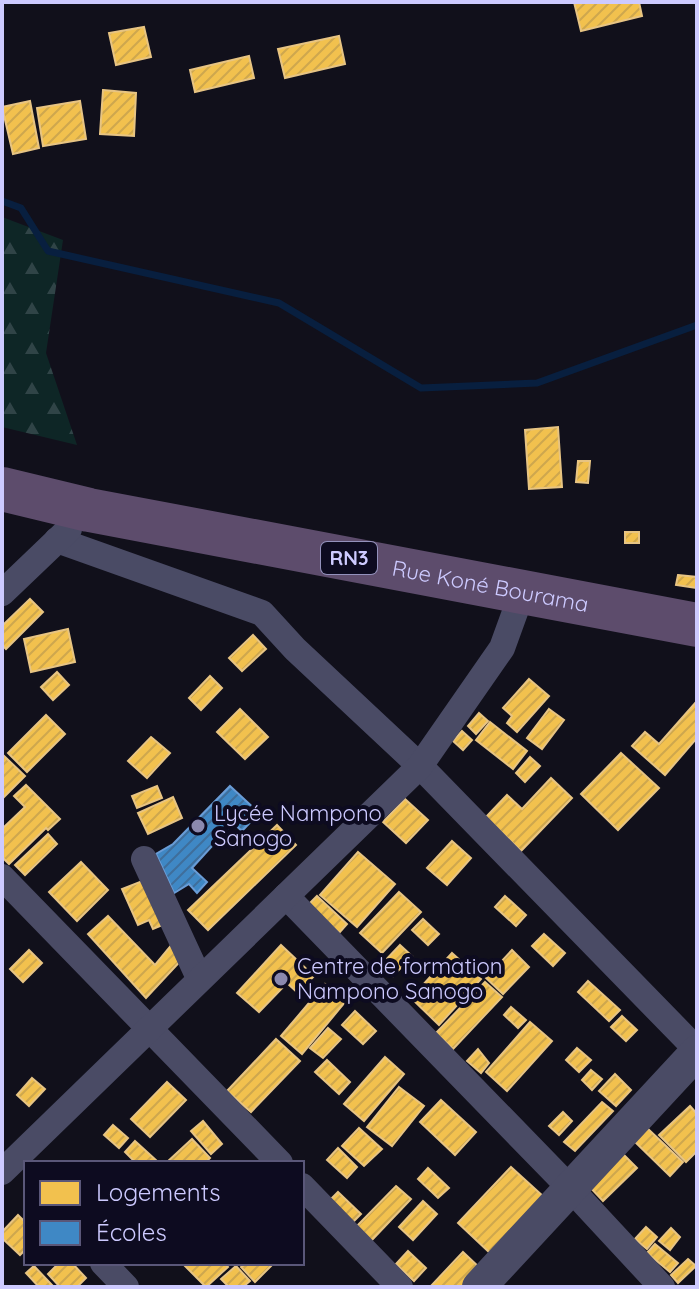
<svg xmlns="http://www.w3.org/2000/svg" width="699" height="1289" font-family="Quicksand,sans-serif">
<style>
.forest{fill:url(#forest-firs)}
.homes{fill:url(#homes-hatch);stroke:#e7c483;stroke-width:2}
.schools{fill:url(#schools-hatch);stroke:#6a9cd6;stroke-width:2}
.lines{fill:none;stroke-linecap:round;stroke-linejoin:round}
.stream{stroke:#081f3f;stroke-width:7}
.minor{stroke:#4a4b65;stroke-width:26}
.tertiary{stroke:#4a4b65;stroke-width:34}
.trunk{stroke:#5d4c6c;stroke-width:44}
.poi-dot{fill:#8b89af;stroke:#0d0b20;stroke-width:3}
.labels{text-anchor:middle;stroke-width:8;stroke-linejoin:round;paint-order:stroke}
.shield{fill:#0d0b20;stroke:#9391bc;stroke-width:2}
.shield-label{font-size:20px;font-weight:bold;fill:#cdcaff}
.street-label{font-size:22px;fill:#cdcaff;stroke:#0d0b20}
.poi-label{font-size:22px;fill:#cdcaff;stroke:#0d0b20;text-anchor:start}
</style>
<defs>
<pattern id="forest-firs" width="22" height="20" patternUnits="userSpaceOnUse" patternTransform="scale(2)"><rect width="22" height="20" fill="#0e2626"/><path d="M5 1l3.5 6h-7zM16 11l3.5 6h-7z" fill="#304447"/></pattern>
<pattern id="homes-hatch" width="6" height="6" patternUnits="userSpaceOnUse" patternTransform="scale(2)"><rect width="6" height="6" fill="#f2c14e"/><path d="M-1 1l2-2M0 6l6-6M5 7l2-2" fill="none" stroke="#cea74e"/></pattern>
<pattern id="schools-hatch" width="6" height="6" patternUnits="userSpaceOnUse" patternTransform="scale(2)"><rect width="6" height="6" fill="#3f88c5"/><path d="M-1 1l2-2M0 6l6-6M5 7l2-2" fill="none" stroke="#3f6e9b"/></pattern>
</defs>
<rect width="100%" height="100%" fill="#11101b"/>
<path class="forest" d="M2,217L63,240L46,353L77,445L2,427Z"/>
<g class="homes">
<path d="M574,2H639L642,16L581,31Z"/>
<path d="M144,27L151,57L116,65L109,33Z"/>
<path d="M339,36L345,64L285,78L278,49Z"/>
<path d="M249,56L254,78L195,92L190,70Z"/>
<path d="M103,90L136,93L134,136L100,134Z"/>
<path d="M30,101L39,148L13,154L2,107Z"/>
<path d="M80,101L86,139L43,146L37,108Z"/>
<path d="M558,427L562,487L529,489L525,430Z"/>
<path d="M578,461H590L588,483L576,482Z"/>
<rect x="625" y="532" width="14" height="11"/>
<path d="M678,575L697,577V588L676,585Z"/>
<path d="M30,599L43,612L6,649L2,645V626Z"/>
<path d="M68,629L75,662L31,672L24,639Z"/>
<path d="M253,635L266,649L242,671L229,658Z"/>
<path d="M57,672L69,685L53,700L41,687Z"/>
<path d="M210,676L222,688L201,710L189,698Z"/>
<path d="M529,679L549,696L517,732L507,723L512,716L503,708Z"/>
<path d="M697,701V738L665,775L632,746L645,732L659,744Z"/>
<path d="M240,709L268,737L245,759L217,732Z"/>
<path d="M549,709L564,720L542,749L527,738Z"/>
<path d="M479,713L488,721L476,734L468,726Z"/>
<path d="M46,715L65,734L27,772L8,753Z"/>
<path d="M490,722L527,751L513,769L476,740Z"/>
<path d="M462,731L472,740L463,750L453,741Z"/>
<path d="M151,737L170,753L147,778L128,761Z"/>
<path d="M621,753L659,788L618,830L581,794Z"/>
<path d="M2,754L25,776L2,799Z"/>
<path d="M530,757L540,766L525,782L516,773Z"/>
<path d="M551,778L572,798L521,851L486,817L507,795L522,809Z"/>
<path d="M26,785L60,819L48,830L46,828L9,864L2,857V829L25,807L14,796Z"/>
<path d="M157,786L162,798L137,808L132,796Z"/>
<path d="M173,797L182,818L148,834L138,813Z"/>
<path d="M405,799L428,820L406,843L383,822Z"/>
<path d="M277,825L296,845L208,930L188,910Z"/>
<path d="M48,834L57,844L25,875L15,865Z"/>
<path d="M452,841L471,858L447,885L427,868Z"/>
<path d="M358,852L395,884L357,927L320,895Z"/>
<path d="M81,862L108,890L77,921L49,892Z"/>
<path d="M145,880L165,924L153,929L149,920L138,925L122,889Z"/>
<path d="M399,892L421,912L382,953L360,933Z"/>
<path d="M317,896L347,924L339,933L309,904Z"/>
<path d="M505,896L526,915L516,926L495,907Z"/>
<path d="M108,916L155,965L173,943L188,953L146,998L88,934Z"/>
<path d="M423,919L439,934L428,945L412,930Z"/>
<path d="M544,934L565,953L553,966L532,946Z"/>
<path d="M281,945L314,976L298,993L287,983L259,1012L237,993Z"/>
<path d="M400,945L412,956L393,976L381,965Z"/>
<path d="M29,950L42,963L23,982L10,969Z"/>
<path d="M512,950L529,967L503,994L486,978Z"/>
<path d="M452,953L481,979L439,1025L411,998Z"/>
<path d="M588,981L620,1010L609,1021L578,992Z"/>
<path d="M485,982L502,997L453,1049L436,1033Z"/>
<path d="M325,984L346,1001L302,1054L281,1036Z"/>
<path d="M511,1007L526,1020L518,1028L504,1015Z"/>
<path d="M355,1011L376,1031L363,1044L342,1025Z"/>
<path d="M622,1016L637,1030L626,1041L611,1027Z"/>
<path d="M530,1022L552,1041L507,1091L486,1072Z"/>
<path d="M328,1028L341,1039L323,1058L310,1048Z"/>
<path d="M276,1039L300,1061L251,1112L227,1091Z"/>
<path d="M577,1048L591,1060L579,1072L566,1060Z"/>
<path d="M478,1049L489,1063L481,1073L467,1061Z"/>
<path d="M385,1057L404,1074L364,1121L344,1104Z"/>
<path d="M327,1060L350,1082L339,1094L315,1072Z"/>
<path d="M591,1070L602,1079L592,1090L582,1080Z"/>
<path d="M615,1074L631,1090L616,1106L599,1091Z"/>
<path d="M32,1078L45,1089L29,1106L17,1095Z"/>
<path d="M167,1082L186,1100L150,1137L131,1119Z"/>
<path d="M399,1087L424,1106L392,1146L367,1127Z"/>
<path d="M441,1100L476,1132L455,1155L420,1122Z"/>
<path d="M602,1102L613,1111L575,1151L564,1142Z"/>
<path d="M690,1106L697,1114V1151L686,1162L659,1135Z"/>
<path d="M563,1112L572,1121L559,1135L549,1126Z"/>
<path d="M203,1121L222,1144L211,1154L191,1131Z"/>
<path d="M113,1125L128,1138L119,1148L104,1135Z"/>
<path d="M646,1127L683,1162L670,1176L633,1140Z"/>
<path d="M359,1128L382,1149L364,1166L342,1146Z"/>
<path d="M192,1139L210,1158L205,1163H166Z"/>
<path d="M135,1141L157,1161L155,1163H136L125,1152Z"/>
<path d="M338,1148L357,1167L347,1178L327,1160Z"/>
<path d="M621,1152L637,1168L603,1201L587,1184Z"/>
<path d="M511,1167L544,1197L490,1253L458,1223Z"/>
<path d="M428,1168L449,1188L438,1198L418,1179Z"/>
<path d="M396,1186L411,1199L370,1242L355,1228Z"/>
<path d="M338,1192L361,1214L349,1226L326,1204Z"/>
<path d="M423,1201L437,1214L413,1240L399,1227Z"/>
<path d="M18,1215L26,1223V1249L20,1255L2,1238V1232Z"/>
<path d="M646,1227L657,1237L647,1249L635,1239Z"/>
<path d="M671,1228L680,1237L670,1250L659,1241Z"/>
<path d="M655,1244L678,1263L670,1272L647,1253Z"/>
<path d="M408,1251L426,1268L414,1281L396,1264Z"/>
<path d="M463,1252L481,1269L464,1287H430Z"/>
<path d="M688,1259L696,1266L678,1283L671,1275Z"/>
<path d="M59,1263H72L86,1278L77,1287H60L48,1274Z"/>
<path d="M182,1263H224L228,1267L206,1287Z"/>
<path d="M245,1263H274L255,1282L241,1267Z"/>
<path d="M34,1266L52,1285L50,1287H39L26,1273Z"/>
<path d="M236,1266L250,1281L243,1287H229L221,1279Z"/>
</g>
<path class="schools" d="M230,786L259,813L242,831L233,823L192,868L207,882L197,893L189,884L174,893L156,854L173,844Z"/>
<g class="lines">
<path class="stream" d="M2,201L21,208L48,251L279,303L421,388L537,383L697,325"/>
<g class="minor">
<path d="M57,540L262,613L295,649L420,766L697,1050"/>
<path d="M2,593L69,529"/>
<path d="M144,859L199,978"/>
<path d="M2,877L280,1163"/>
<path d="M286,896L570,1188L662,1287"/>
<path d="M2,1172L420,766L502,648L523,590"/>
<path d="M302,1186L400,1287"/>
<path d="M103,1263L126,1287"/>
</g>
<path class="tertiary" d="M479,1287L697,1052"/>
<path class="trunk" id="s1" d="M2,489L89,510L697,625"/>
</g>
<g class="poi-dot">
<circle cx="198" cy="826" r="8"/>
<circle cx="281" cy="979" r="8"/>
</g>
<g class="labels">
<rect class="shield" x="321" y="542" width="56" height="32" rx="6"/>
<g class="shield-label">
<text x="349" y="565">RN3</text>
</g>
<g class="street-label">
<text dy="8" stroke="none"><textPath href="#s1" startOffset="498">Rue Koné Bourama</textPath></text>
</g>
<g class="poi-label">
<text x="214" y="821">Lycée Nampono<tspan x="214" dy="25">Sanogo</tspan></text>
<text x="297" y="974">Centre de formation<tspan x="297" dy="25">Nampono Sanogo</tspan></text>
</g>
</g>
<rect width="699" height="1289" fill="none" stroke="#cdcaff" stroke-width="8"/>
<rect x="24" y="1161" width="280" height="104" fill="#0d0b20" stroke="#5a5779" stroke-width="2"/>
<rect x="40" y="1181" width="40" height="24" fill="#f2c14e" stroke="#5a5779" stroke-width="2"/>
<text x="96" y="1201" font-size="24" fill="#cdcaff">Logements</text>
<rect x="40" y="1221" width="40" height="24" fill="#3f88c5" stroke="#5a5779" stroke-width="2"/>
<text x="96" y="1241" font-size="24" fill="#cdcaff">Écoles</text>
</svg>
